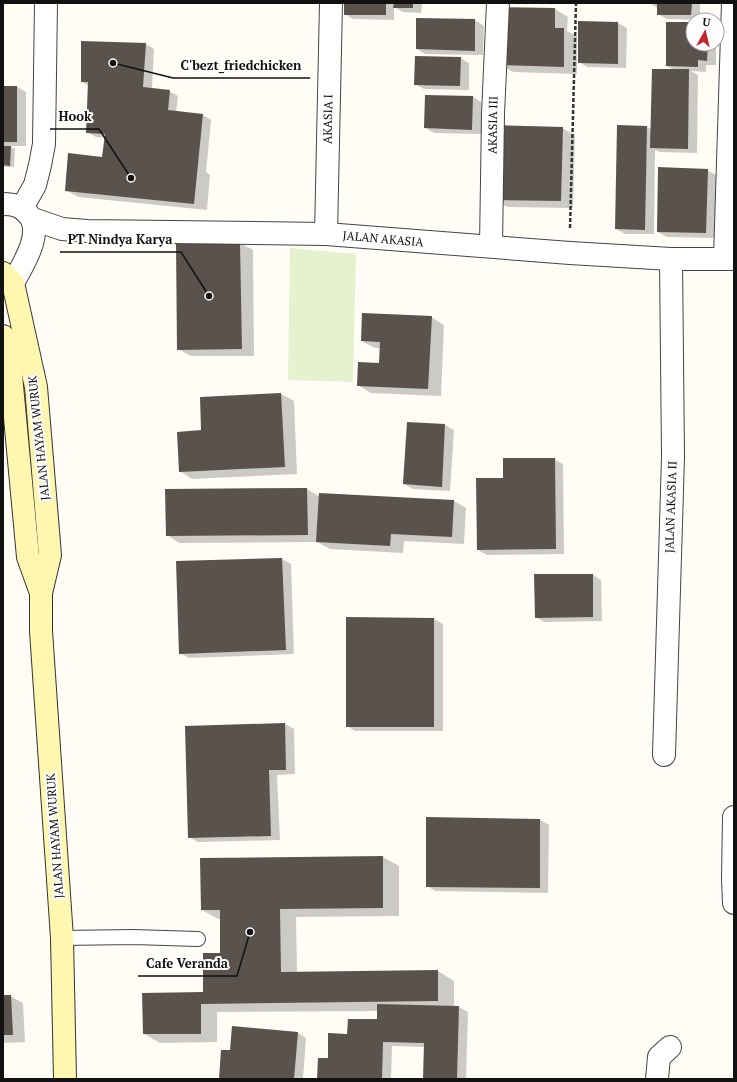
<svg xmlns="http://www.w3.org/2000/svg" width="737" height="1082" font-family="'PT Serif',serif">
<style>
.pitch{fill:#e6f2cf}
.shadow{fill:#0003}
.building{fill:#5a524d}
.lines{fill:none;stroke-linecap:round;stroke-linejoin:round}
.lane-casing{stroke:#444;stroke-width:16}
.street-casing{stroke:#444;stroke-width:24}
.secondary-casing{stroke:#333;stroke-width:24}
.path{stroke:#333;stroke-width:2.5;stroke-dasharray:4 2;stroke-linecap:butt}
.lane{stroke:#fff;stroke-width:14}
.street{stroke:#fff;stroke-width:22}
.secondary{stroke:#fff6b0;stroke-width:22}
.labels{text-anchor:middle;stroke-width:4;stroke-linejoin:round;paint-order:stroke}
.street-label{font-size:12px;fill:#111;stroke:#fff}
.leader{fill:none;stroke:#111;stroke-width:1.5}
.callout-dot{fill:#111;stroke:#fff;stroke-width:1.5}
.callout-label{font-size:13px;text-anchor:middle;font-weight:bold;fill:#111;stroke:#fff;stroke-width:4;stroke-linejoin:round;paint-order:stroke}
</style>
<rect width="100%" height="100%" fill="#fffdf5"/>
<path class="pitch" d="M290,248L356,254L353,382L288,380Z"/>
<g class="shadow">
<path d="M345,3H422L421,13L403,12L394,7V20L353,19L345,14Z"/>
<path d="M649,3H700V20L667,19L658,14V8Z"/>
<path d="M555,9L568,17L567,31L577,36V74L513,72L500,65Z"/>
<path d="M475,20L484,26L483,55L425,54L417,49Z"/>
<path d="M618,23L627,28L626,68L587,67L579,62Z"/>
<path d="M693,23V44H713L716,46V65H706V72L691,71L698,75L697,153L660,152L655,150L654,234H625L616,229L647,127L651,129L674,70L667,66Z"/>
<path d="M146,44L154,49L152,89L169,91L178,96L176,112L203,115L211,120L206,172L210,175L207,210L78,197L66,190L106,158L105,138L96,137L87,132L89,86L82,82Z"/>
<path d="M460,58L469,63V90L424,89L415,84Z"/>
<path d="M3,87H17L26,92V146H9L15,149L14,167H3Z"/>
<path d="M473,97L481,102V134L434,133L426,128Z"/>
<path d="M562,128L575,135L573,208L507,207L495,199Z"/>
<path d="M707,170L716,175L715,238L667,237L658,232Z"/>
<path d="M240,243L253,250L254,356H191L178,349Z"/>
<path d="M431,317L444,325L441,396L371,393L358,385L380,364L381,348H375L362,341Z"/>
<path d="M281,394L294,401L297,474L192,479L180,471L202,431Z"/>
<path d="M408,423L445,425L454,430L450,491L413,489L404,484Z"/>
<path d="M554,459L563,464L564,554L487,555L478,550L504,479Z"/>
<path d="M307,489L320,497L454,501L466,508L464,544L404,541L403,553L330,549L317,542L179,543L167,535L166,490Z"/>
<path d="M282,559L291,564L294,654L189,658L180,653Z"/>
<path d="M593,575L601,580L602,621L544,622L536,617Z"/>
<path d="M347,618L434,619L443,624V731H355L347,726Z"/>
<path d="M285,724L294,729L295,774L277,775L280,840L198,842L189,837Z"/>
<path d="M540,820L549,825L548,893L435,891L427,886Z"/>
<path d="M383,857L399,866V916L296,917L297,973L438,971L454,981V1007H459L468,1012L466,1079H424L425,1047L392,1046L391,1079H318L329,1059L348,1035L378,1020V1011L217,1012V1042L160,1043L144,1034L204,993L221,954V919H218L202,910Z"/>
<path d="M3,996H10L23,1003L25,1042L3,1043Z"/>
<path d="M298,1033L306,1038L303,1079H220L231,1051Z"/>
</g>
<g class="building">
<rect x="344" y="3" width="42" height="12"/>
<path d="M394,3H413V8H393Z"/>
<path d="M657,3H692L691,15H657Z"/>
<path d="M500,7L555,8V28H564V67L499,65Z"/>
<path d="M416,18L475,19V51L416,49Z"/>
<path d="M578,21L618,22V64L578,63Z"/>
<path d="M666,22H693V44H708L707,61L698,60V67L666,66Z"/>
<path d="M81,41L146,43L143,87L170,90L168,110L203,114L194,204L65,191L68,153L102,157L105,134L86,133L88,82H81Z"/>
<path d="M415,56L461,57L460,86L414,85Z"/>
<path d="M652,69H689L688,149L650,148Z"/>
<rect x="3" y="86" width="14" height="56"/>
<path d="M425,95L473,96L472,130L424,128Z"/>
<path d="M495,125L563,127L561,201L494,200Z"/>
<path d="M617,125L647,126L645,230L615,229Z"/>
<path d="M3,146H11L10,166L3,165Z"/>
<path d="M658,167L708,169L706,233L657,232Z"/>
<path d="M176,242H240L242,349L177,350Z"/>
<path d="M362,313L432,316L428,389L357,386L358,362L379,363L380,342L361,341Z"/>
<path d="M281,393L285,467L179,472L177,432L201,430L200,397Z"/>
<path d="M407,422L445,424L442,487L403,484Z"/>
<path d="M503,458H555L556,549L477,550L476,478H503Z"/>
<path d="M307,488L308,535L166,536L165,489Z"/>
<path d="M319,493L454,500L452,537L391,534L390,546L316,542Z"/>
<path d="M282,558L286,650L179,654L176,561Z"/>
<path d="M534,574H593V617L535,618Z"/>
<path d="M346,617L434,618V727H346Z"/>
<path d="M285,723L286,770H269L271,836L188,838L185,726Z"/>
<path d="M426,817L540,819V888L426,887Z"/>
<path d="M383,856V908L280,909L281,972L438,970V1001L201,1004V1034H143L142,993L203,992V953H220V910H201L200,858Z"/>
<path d="M3,995H11L13,1035H3Z"/>
<path d="M377,1004L459,1006L457,1079H423L424,1043L383,1042L382,1079H317L318,1058H328V1033L347,1034L348,1019H377Z"/>
<path d="M232,1026L298,1032L294,1079H219L221,1050H230Z"/>
</g>
<g class="lines">
<g class="lane-casing">
<path id="lane" d="M62,938L133,937L198,939"/>
</g>
<g class="street-casing">
<g id="street">
<path d="M3,204C14,204 21,206 28,214C45,232 22,266 13,283"/>
<path d="M22,208L35,185L40,165L44,144L46,3"/>
<path d="M33,219L62,229L87,231L326,234L570,253L671,259H734"/>
<path d="M326,234L331,3"/>
<path d="M491,246L493,114L498,3"/>
<path d="M725,258L733,3"/>
<path d="M664,755L673,457L671,259"/>
<path d="M734,817L733,879L734,903"/>
<path d="M657,1079L659,1057L670,1047"/>
</g>
</g>
<g class="secondary-casing">
<g id="secondary">
<path d="M3,273L13,283L36,387L50,555L41,593V631L62,938L65,1079"/>
<path d="M3,336L10,364L28,557L41,593"/>
</g>
</g>
<path class="path" d="M570,228L576,3"/>
<use href="#lane" class="lane"/>
<use href="#street" class="street"/>
<use href="#secondary" class="secondary"/>
</g>
<g class="labels">
<g class="street-label">
<text transform="translate(328 119) rotate(-89)" y="4">AKASIA I</text>
<text transform="translate(493 125) rotate(-89)" y="4">AKASIA III</text>
<text transform="translate(383 239) rotate(5)" y="4">JALAN AKASIA</text>
<text transform="translate(39 438) rotate(-96)" y="4">JALAN HAYAM WURUK</text>
<text transform="translate(671 507) rotate(-88)" y="4">JALAN AKASIA II</text>
<text transform="translate(55 836) rotate(-94)" y="4">JALAN HAYAM WURUK</text>
</g>
</g>
<path class="leader" d="M113 63L173 78H310M131 178L99 129H50M209 296L181 252H60M250 932L237 976H138"/>
<g class="callout-dot">
<circle cx="113" cy="63" r="4"/>
<circle cx="131" cy="178" r="4"/>
<circle cx="209" cy="296" r="4"/>
<circle cx="250" cy="932" r="4"/>
</g>
<g class="callout-label">
<text x="241" y="70">C'bezt_friedchicken</text>
<text x="75" y="121">Hook</text>
<text x="120" y="244">PT Nindya Karya</text>
<text x="187" y="968">Cafe Veranda</text>
</g>
<rect width="737" height="1082" fill="none" stroke="#111111" stroke-width="8"/>
<g transform="translate(705 32) rotate(8)"><circle r="19" fill="#ffffff" stroke="#a0a0a0"/>
<path d="M0-3L7 15L0 10L-7 15Z" fill="#c4262e"/>
<text y="-6" font-size="11" font-weight="bold" text-anchor="middle" fill="#111111">U</text>
</g>
</svg>
